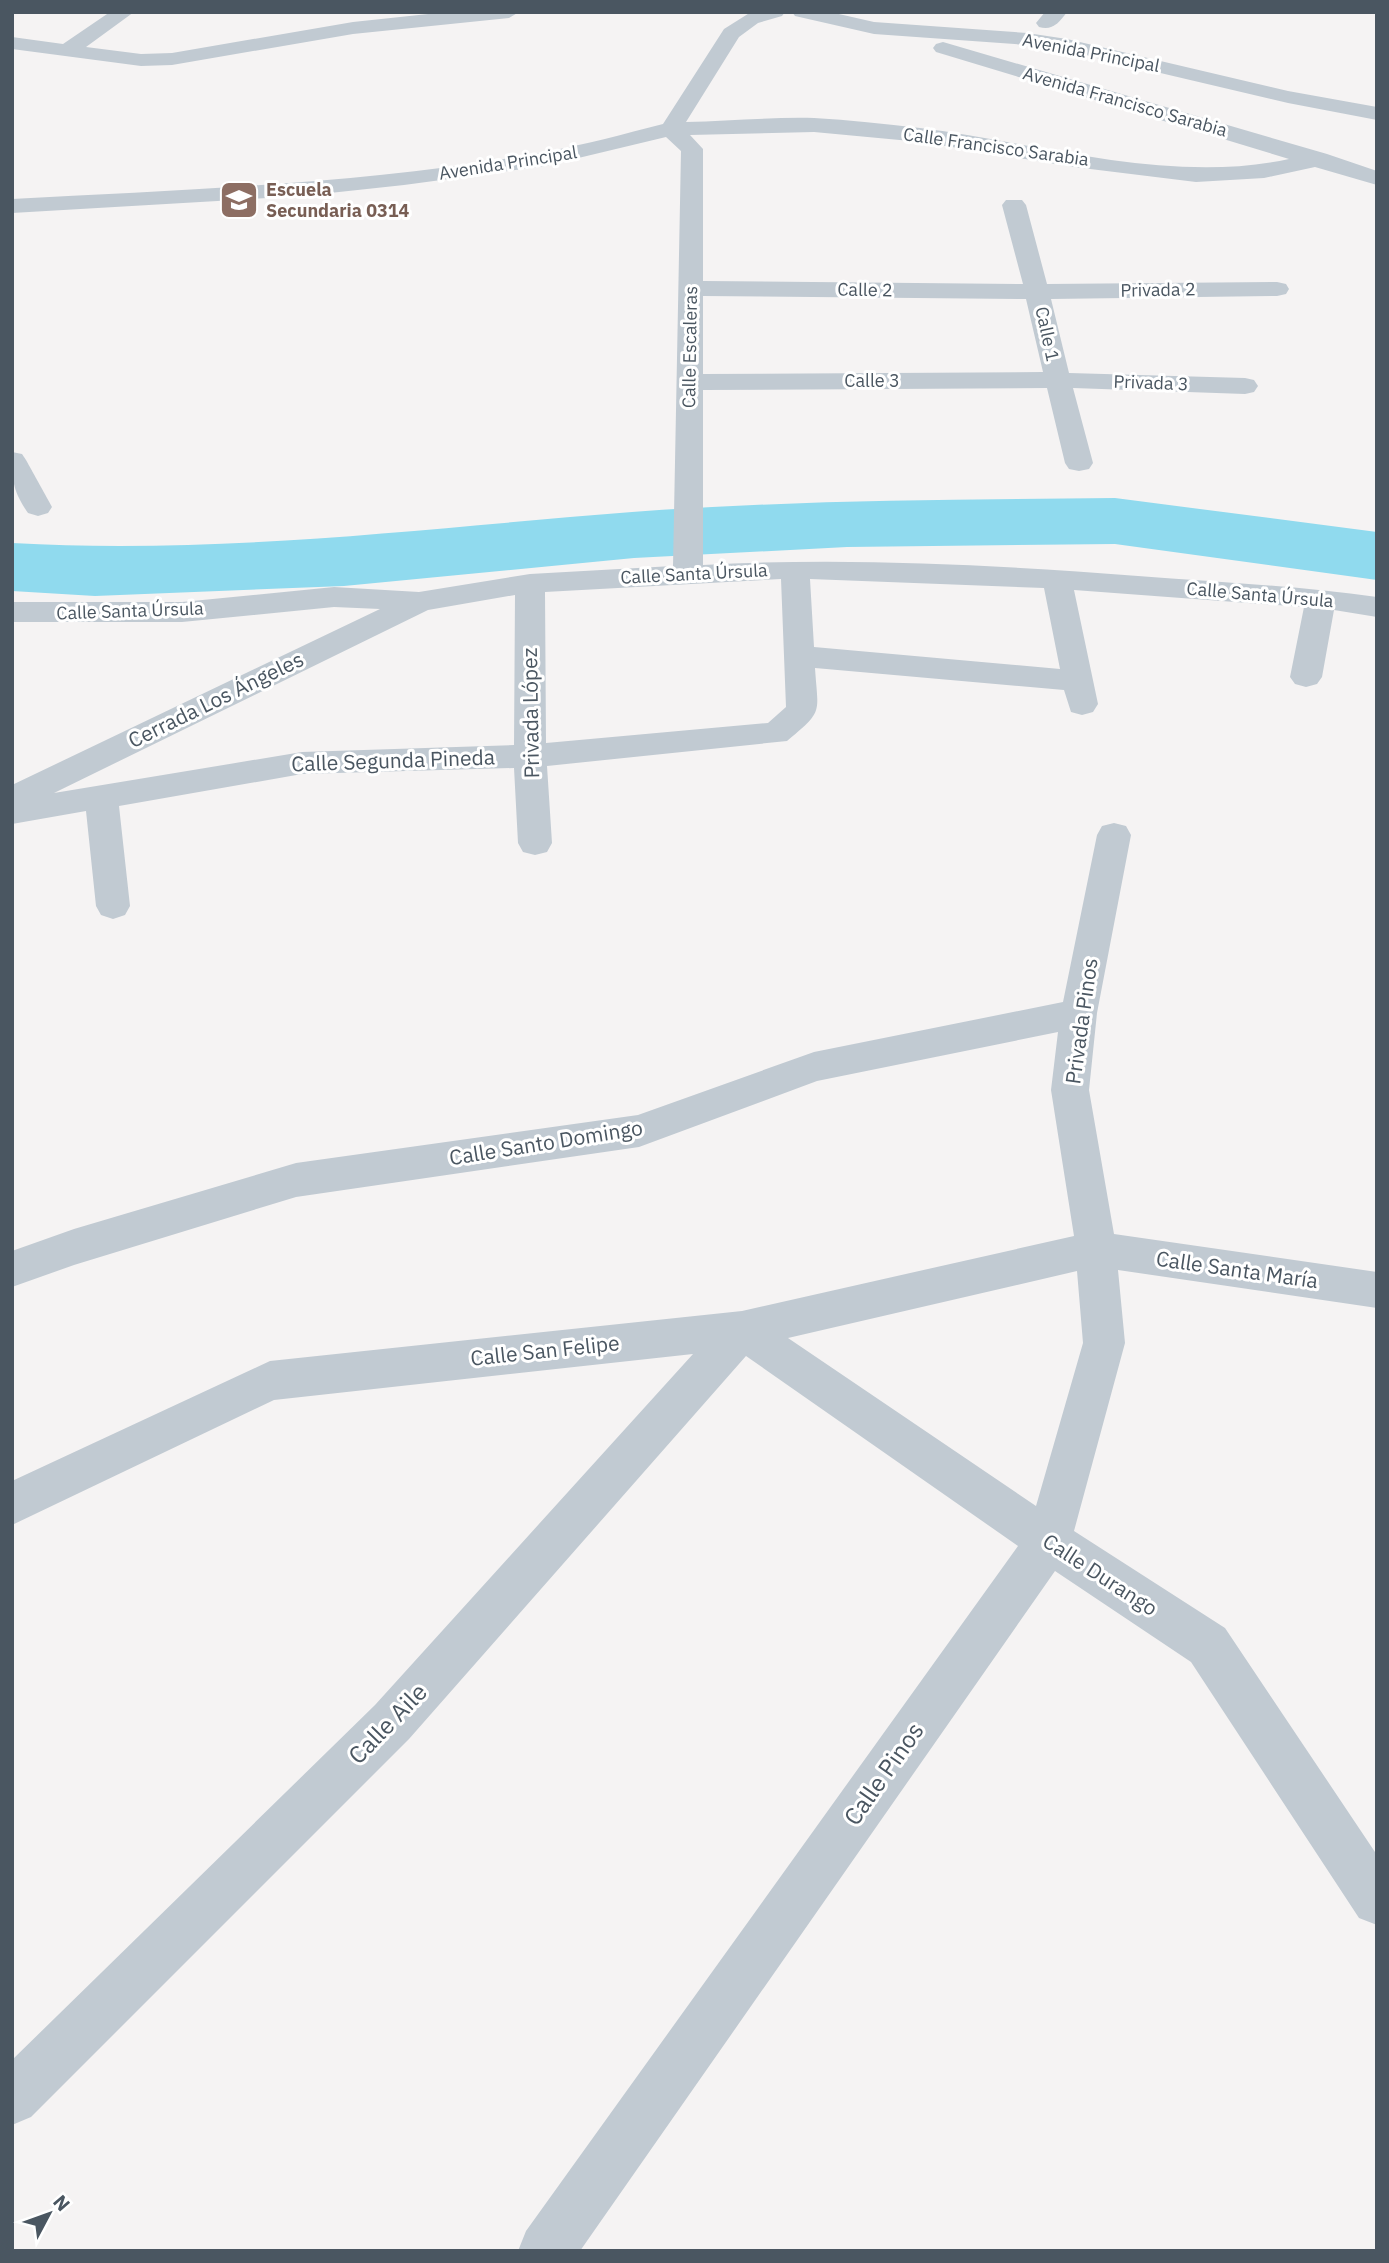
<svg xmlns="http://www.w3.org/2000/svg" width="1389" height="2263" font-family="'IBM Plex Sans',sans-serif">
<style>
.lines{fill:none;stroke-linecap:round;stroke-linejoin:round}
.river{fill:#90daee;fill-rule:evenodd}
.minor{fill:#c1cad2;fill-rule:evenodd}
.labels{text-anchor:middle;stroke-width:6;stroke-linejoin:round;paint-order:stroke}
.far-street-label{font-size:18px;fill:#4a5661;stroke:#fff}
.far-education-label{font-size:18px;font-weight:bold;fill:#785e54;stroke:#fff;text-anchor:start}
.street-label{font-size:21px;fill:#4a5661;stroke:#fff}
.near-street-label{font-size:24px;fill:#4a5661;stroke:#fff}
</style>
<rect width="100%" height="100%" fill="#f5f3f3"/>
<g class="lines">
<path class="river" d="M1115,498L1377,532V580L1115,544L847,547L634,558L344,586L95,596L12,591V543C220,555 426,528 632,512C793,500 954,500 1115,498Z"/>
<g class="minor">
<path d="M110,12H134L86,47L141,54L172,53L353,22L447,12H519L509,18L353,34L172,65L141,66L12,49V37L63,44Z"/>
<path d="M751,12H785L782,16L758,23L739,37L686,122C729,121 772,117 814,118C849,120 885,124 920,128C1040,143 1169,185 1289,159L936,52L933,48L936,44L943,42L1327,154L1377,171V185L1315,167L1264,178L1196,182L1074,167L921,142L814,132L690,135L703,149V281L1023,284L1002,205L1006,200H1022L1026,205L1047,284L1277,282L1286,284L1289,289L1286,294L1277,296L1051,299L1069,373L1245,378L1254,380L1258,386L1254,392L1245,394L1073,388L1093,463L1089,469L1079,471L1069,469L1065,463L1047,388L703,390V565C848,557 994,565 1138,576C1218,582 1298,586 1377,597V617L1334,610L1322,677L1317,684L1306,687L1295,684L1290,677L1304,607L1074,590L1098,704L1093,712L1082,715L1071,712L1064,690L815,668C818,714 824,710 787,741L547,766L552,843L547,852L535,855L523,852L518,843L514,768L302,774L119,806L130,906L125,915L113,919L101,915L96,906L86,811L12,824V785L380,609L334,607L182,622H12V602H182L334,587L419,592L530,574L673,566L681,151L666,137L545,166L404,185L302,196L12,213V199C190,189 369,184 544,152C584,145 624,134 663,124L724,29ZM703,296L1026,299L1043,372L703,374ZM781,579L786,707L768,723L546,743L545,592ZM810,579L1044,588L1060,669L814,647ZM515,595L514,745L302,752L54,793L428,610Z"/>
<path d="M792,12H830L874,22L1027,33L1067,39L1288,91L1377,107V120L1288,103L1067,51L1027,45L874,34L795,16Z"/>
<path d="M1045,12H1067C1059,23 1052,31 1039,27L1036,23Z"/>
<path d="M12,452L22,454L26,460L52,507L48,513L38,516L28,513C12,490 12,479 12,452Z"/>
<path d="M1114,823L1126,826L1131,835L1097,1013L1089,1090L1114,1234L1377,1272V1308L1118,1270L1125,1343L1074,1531L1225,1628L1377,1855V1925L1359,1918L1191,1662L1055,1571L580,2251H518L526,2231L1018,1546L746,1356L409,1739L31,2117L12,2125V2060L375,1705L693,1354L274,1400L12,1525V1481L270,1361L742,1311L1074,1236L1051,1090L1058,1032L817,1081L639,1147L296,1197L74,1265L12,1287V1251L74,1229L296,1163L638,1115L814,1052L1063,1002L1097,835L1102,826ZM1077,1271L1083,1343L1036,1506L788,1338Z"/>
</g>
</g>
<defs>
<g id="school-square" transform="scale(2.0125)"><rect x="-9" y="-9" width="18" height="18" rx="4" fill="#8d6e63" stroke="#fff"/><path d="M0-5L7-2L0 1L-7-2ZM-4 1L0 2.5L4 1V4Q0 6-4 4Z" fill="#fff"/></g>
</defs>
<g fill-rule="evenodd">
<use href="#school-square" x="239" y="200"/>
</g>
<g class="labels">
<g class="far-street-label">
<text transform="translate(1091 53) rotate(11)" y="6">Avenida Principal</text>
<text transform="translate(1125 102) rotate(16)" y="6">Avenida Francisco Sarabia</text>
<text transform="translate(996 147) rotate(8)" y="6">Calle Francisco Sarabia</text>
<text transform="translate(508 163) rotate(-9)" y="6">Avenida Principal</text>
<text transform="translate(865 290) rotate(1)" y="6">Calle 2</text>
<text transform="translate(1158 290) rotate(-1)" y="6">Privada 2</text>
<text transform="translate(1047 334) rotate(78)" y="6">Calle 1</text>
<text transform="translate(690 347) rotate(-89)" y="6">Calle Escaleras</text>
<text x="872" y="387">Calle 3</text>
<text transform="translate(1151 383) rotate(2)" y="6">Privada 3</text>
<text transform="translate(694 574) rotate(-3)" y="6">Calle Santa Úrsula</text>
<text transform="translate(1260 595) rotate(5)" y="6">Calle Santa Úrsula</text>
<text transform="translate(130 611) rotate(-2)" y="6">Calle Santa Úrsula</text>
</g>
<g class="far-education-label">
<text x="266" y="196">Escuela<tspan x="266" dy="21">Secundaria 0314</tspan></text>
</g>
<g class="street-label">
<text transform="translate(216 700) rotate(-26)" y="7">Cerrada Los Ángeles</text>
<text transform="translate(531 713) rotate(-91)" y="7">Privada López</text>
<text transform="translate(393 761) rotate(-2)" y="7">Calle Segunda Pineda</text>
<text transform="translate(1082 1021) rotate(-82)" y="7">Privada Pinos</text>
<text transform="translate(546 1143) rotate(-9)" y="7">Calle Santo Domingo</text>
<text transform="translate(1237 1270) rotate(8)" y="7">Calle Santa María</text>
<text transform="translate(545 1351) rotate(-6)" y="7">Calle San Felipe</text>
<text transform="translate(1100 1575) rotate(33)" y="7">Calle Durango</text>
</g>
<g class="near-street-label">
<text transform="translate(388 1724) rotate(-46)" y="8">Calle Aile</text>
<text transform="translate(884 1774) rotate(-55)" y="8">Calle Pinos</text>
</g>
</g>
<rect width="1389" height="2263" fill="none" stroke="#4a5661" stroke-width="28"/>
<g transform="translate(49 2214) rotate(49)" stroke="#ffffff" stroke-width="5" paint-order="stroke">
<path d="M0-5L12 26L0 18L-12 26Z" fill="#4a5661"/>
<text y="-10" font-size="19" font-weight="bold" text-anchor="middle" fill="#4a5661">N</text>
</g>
</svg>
